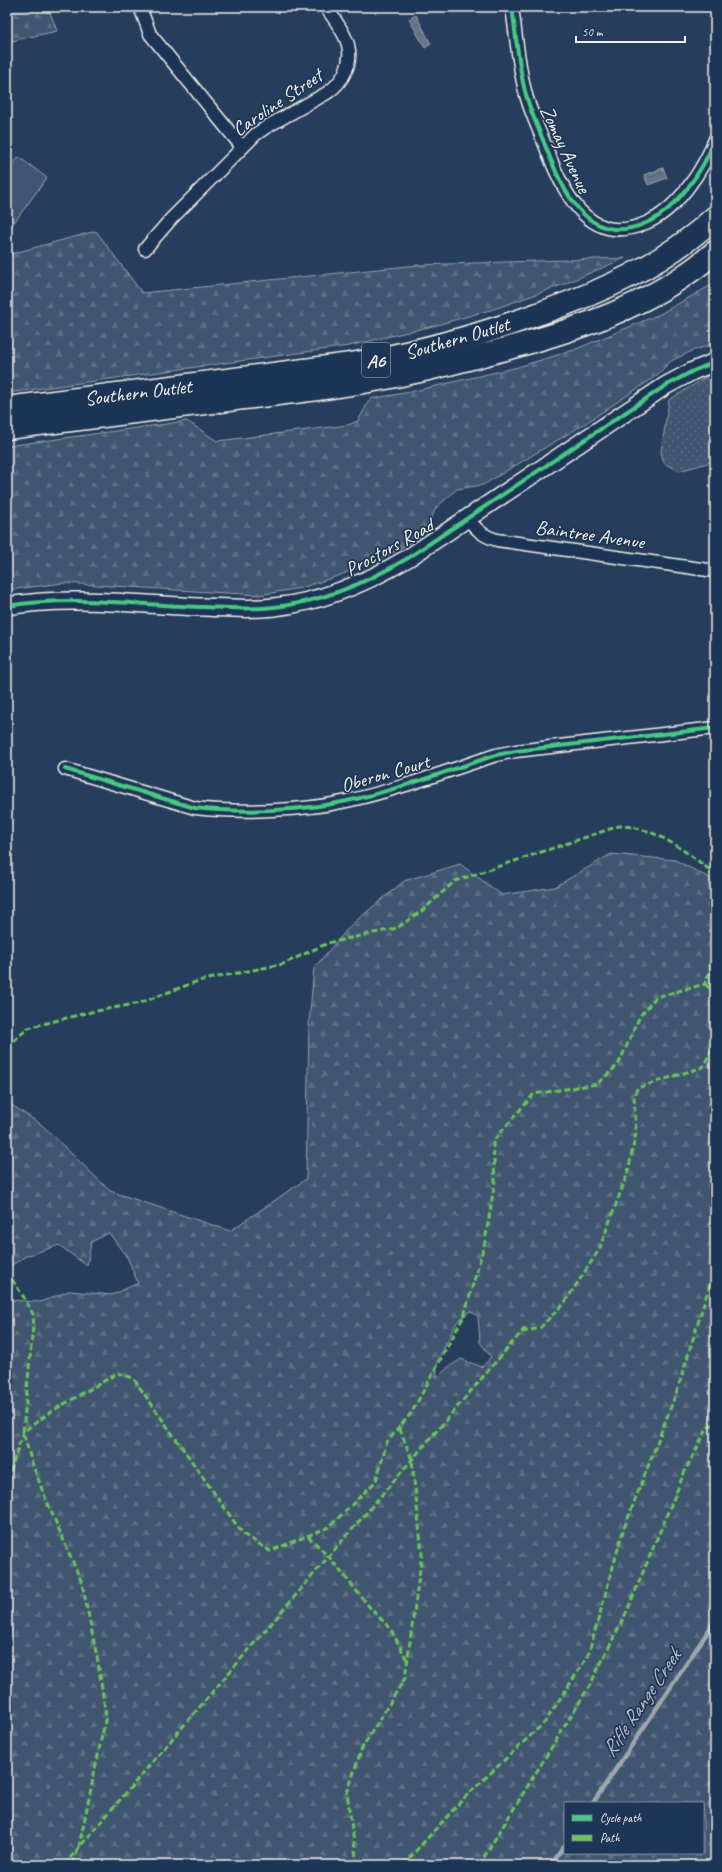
<svg xmlns="http://www.w3.org/2000/svg" width="722" height="1872" font-family="Caveat,sans-serif">
<style>
.grass{fill:url(#grass-dots);stroke:#9aa2ac}
.forest{fill:url(#forest-firs);stroke:#9aa2ac;fill-rule:evenodd}
.garden{fill:#40546f;stroke:#9aa2ac}
.water{fill:url(#water-waves);stroke:#9fa7ae}
.lines{fill:none;stroke-linecap:round;stroke-linejoin:round}
.stream{stroke:#9fa7ae;stroke-width:4.5}
.street-casing{stroke:#f4f1e8;stroke-width:15}
.secondary-casing{stroke:#f4f1e8;stroke-width:20}
.highway-casing{stroke:#f4f1e8;stroke-width:25}
.street{stroke:#1d3557;stroke-width:12}
.secondary{stroke:#1d3557;stroke-width:17}
.highway{stroke:#1d3557;stroke-width:22}
.quiet{stroke:#6ac65a;stroke-width:3;stroke-dasharray:6 3;stroke-linecap:butt}
.cycleway-casing{stroke:#1d3557;stroke-width:6}
.cycleway{stroke:#46c982;stroke-width:4}
.labels{text-anchor:middle;stroke-width:3.5;stroke-linejoin:round;paint-order:stroke}
.shield{fill:#1d3557;stroke:#b4b9bc;stroke-width:1}
.shield-label{font-size:19px;font-weight:bold;fill:#f4f1e8}
.street-label{font-size:20px;fill:#f4f1e8;stroke:#1d3557}
.water-label{font-size:21px;font-style:italic;fill:#bcbfc2;stroke:#1d3557}
</style>
<defs>
<pattern id="grass-dots" width="8" height="8" patternUnits="userSpaceOnUse"><rect width="8" height="8" fill="#40546f"/><path d="M2 2h.1M6 6h.1" fill="none" stroke="#5c6d84" stroke-width="1.8" stroke-linecap="round"/></pattern>
<pattern id="forest-firs" width="22" height="20" patternUnits="userSpaceOnUse"><rect width="22" height="20" fill="#40546f"/><path d="M5 1l3.5 6h-7zM16 11l3.5 6h-7z" fill="#5c6d84"/></pattern>
<pattern id="water-waves" width="16" height="10" patternUnits="userSpaceOnUse"><rect width="16" height="10" fill="#677588"/><path d="M0 5q4-4 8 0t8 0" fill="none" stroke="#585e67"/></pattern>
</defs>
<rect width="100%" height="100%" fill="#263d5d"/>
<filter id="ink" filterUnits="userSpaceOnUse"><feTurbulence type="fractalNoise" baseFrequency=".025" numOctaves="2"/><feDisplacementMap in="SourceGraphic" scale="8" xChannelSelector="R" yChannelSelector="G"/><feConvolveMatrix kernelMatrix="1 2 1 2 8 2 1 2 1" color-interpolation-filters="sRGB"/></filter>
<g filter="url(#ink)">
<path class="grass" d="M715,373V461L679,471L664,463L661,452L669,400L708,376Z"/>
<g class="forest">
<path d="M7,7H48L57,31L7,42Z"/>
<path d="M96,231L142,293L418,265L625,258L562,285L497,308L437,325L349,346L7,393V255Z"/>
<path d="M715,283V344L694,350L671,361L656,376L586,423L483,485L457,489L436,508L429,523L419,537L389,555L338,576L301,588L259,595L64,583L7,590V446L187,421L217,441L348,425L358,421L370,399L410,392L518,367L574,350L660,314Z"/>
<path d="M611,854L675,860L715,881V1865H7V1298L8,1300L40,1302L69,1291L112,1295L138,1283L128,1259L109,1233L91,1242L87,1266L59,1245L26,1256L7,1268V1102L42,1125L110,1191L230,1231L306,1179L309,1023L314,968L351,925L404,881L460,864L502,895L555,887ZM470,1311L478,1316L480,1342L491,1357L482,1367L461,1359L446,1369L437,1378V1362L457,1322ZM565,1803H703V1853H565Z"/>
</g>
<path class="garden" d="M19,157L47,178L7,232V172Z"/>
<g class="water">
<path d="M416,15L431,44L425,48L409,19Z"/>
<path d="M663,168L667,178L648,185L644,175Z"/>
</g>
<g class="lines">
<g class="stream">
<path d="M593,1803L715,1621"/>
<path d="M551,1865L565,1845"/>
</g>
<g class="street-casing">
<g id="street">
<path d="M140,7L150,34L242,147"/>
<path d="M512,7C516,35 518,63 525,91C529,109 538,127 545,145C562,189 587,249 646,223C677,210 704,169 715,139"/>
<path d="M145,249L171,219L256,134L268,126L327,93C342,83 353,64 348,45C345,32 333,18 326,7"/>
<path d="M468,519C477,530 483,536 497,540L715,571"/>
<path d="M65,769L195,808C240,813 303,811 347,801C397,790 447,771 496,755L516,751L715,728"/>
</g>
</g>
<g class="secondary-casing">
<path id="secondary" d="M7,606C72,595 139,605 204,607C228,608 251,610 274,607C321,602 368,582 408,558L665,386L693,371L715,362"/>
</g>
<g class="highway-casing">
<g id="highway">
<path d="M7,408L351,364C414,353 475,337 535,315C601,292 664,265 715,217"/>
<path d="M7,428C81,419 154,410 228,400C286,393 343,387 401,375C433,369 465,360 498,351C576,330 653,306 715,252"/>
</g>
</g>
<use href="#street" class="street"/>
<use href="#secondary" class="secondary"/>
<use href="#highway" class="highway"/>
<g class="quiet">
<path d="M705,984L715,994"/>
<path d="M7,1047L28,1028L86,1013L140,1003L198,981L283,964L328,943L397,928L423,910L455,881L619,826C655,826 688,853 715,874"/>
<path d="M7,1272L25,1299L34,1316L23,1432L32,1463L47,1502L82,1583L98,1662L106,1716L79,1847L72,1865"/>
<path d="M522,1332L540,1328L565,1302L599,1250L628,1172L636,1133L634,1098L637,1088L703,1067L715,1043"/>
<path d="M7,1489L8,1479L23,1432L52,1411L118,1373L133,1378L243,1534L270,1551L329,1527L376,1481L387,1442L412,1412L464,1316L485,1242L495,1181L493,1141L534,1094L597,1084L618,1065L640,1016L656,997L705,984L711,967L715,905"/>
<path d="M308,1536L329,1557L372,1610L390,1628L407,1660"/>
<path d="M7,1550L8,1557L7,1559"/>
<path d="M64,1865L525,1328"/>
<path d="M356,1865V1857L347,1793L362,1748L405,1678L422,1554L412,1460L399,1427"/>
<path d="M403,1865L464,1798L545,1722L588,1656L623,1531L677,1391L709,1287L715,1275"/>
<path d="M479,1865L590,1685L627,1611L685,1471L707,1429L715,1422"/>
</g>
<g class="cycleway-casing">
<g id="cycleway">
<path d="M512,7C516,35 518,63 525,91C529,109 538,127 545,145C562,189 587,249 646,223C677,210 704,169 715,139"/>
<path d="M7,606C72,595 139,605 204,607C228,608 251,610 274,607C321,602 368,582 408,558L665,386L693,371L715,362"/>
<path d="M65,769L195,808C240,813 303,811 347,801C397,790 447,771 496,755L516,751L715,728"/>
</g>
</g>
<use href="#cycleway" class="cycleway"/>
</g>
</g>
<g class="labels">
<rect class="shield" x="362" y="343" width="28" height="34" rx="3"/>
<g class="shield-label">
<text x="376" y="367">A6</text>
</g>
<g class="street-label">
<text transform="translate(277 102) rotate(-34)" y="7">Caroline Street</text>
<text transform="translate(566 149) rotate(65)" y="7">Zomay Avenue</text>
<text transform="translate(457 338) rotate(-16)" y="7">Southern Outlet</text>
<text transform="translate(138 392) rotate(-7)" y="7">Southern Outlet</text>
<text transform="translate(590 534) rotate(8)" y="7">Baintree Avenue</text>
<text transform="translate(389 547) rotate(-29)" y="7">Proctors Road</text>
<text transform="translate(385 773) rotate(-16)" y="7">Oberon Court</text>
</g>
<g class="water-label">
<text transform="translate(641 1703) rotate(-56)" y="7">Rifle Range Creek</text>
</g>
</g>
<rect width="722" height="1872" fill="none" stroke="#1d3557" stroke-width="24"/>
<rect x="12" y="12" width="698" height="1848" fill="none" stroke="#f4f1e8" stroke-width="1.5" filter="url(#ink)"/>
<rect x="564" y="1802" width="140" height="52" fill="#1d3557" stroke="#738091"/>
<rect x="572" y="1815" width="20" height="6" fill="#46c982" stroke="#738091"/>
<text x="600" y="1822" font-size="12" fill="#f4f1e8">Cycle path</text>
<rect x="572" y="1835" width="20" height="6" fill="#6ac65a" stroke="#738091"/>
<text x="600" y="1842" font-size="12" fill="#f4f1e8">Path</text>
<path d="M576 36v6h109v-6" fill="none" stroke="#f4f1e8" stroke-width="2"/>
<text x="582" y="36" font-size="12" fill="#f4f1e8" stroke="#1d3557" stroke-width="3" paint-order="stroke">50 m</text>
</svg>
